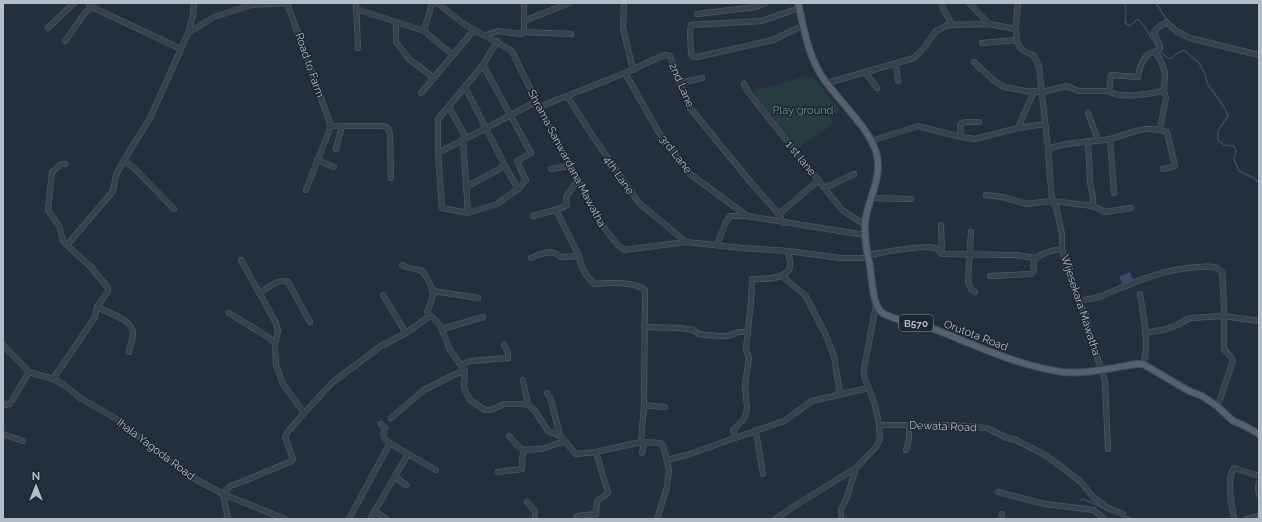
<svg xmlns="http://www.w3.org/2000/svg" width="1262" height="522" font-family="Raleway,sans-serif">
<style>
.green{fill:#263c3f}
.water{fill:#394c67}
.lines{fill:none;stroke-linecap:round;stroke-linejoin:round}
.stream{stroke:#394c67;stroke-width:1.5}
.minor-casing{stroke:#565f6c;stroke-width:6}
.major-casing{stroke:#414a57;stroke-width:8}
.minor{stroke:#38414e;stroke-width:5}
.major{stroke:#56606e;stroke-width:6}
.labels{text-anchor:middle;stroke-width:3;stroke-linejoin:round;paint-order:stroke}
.shield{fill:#1d2633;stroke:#878f9c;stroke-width:1}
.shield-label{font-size:10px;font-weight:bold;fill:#b4bcc9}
.street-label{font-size:11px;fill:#b4bcc9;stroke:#1d2633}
.park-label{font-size:11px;fill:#6b9a76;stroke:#1d2633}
</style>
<rect width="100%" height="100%" fill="#242f3e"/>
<path class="green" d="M806,76L814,78L840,111L830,117L834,122L825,130L798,148L754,94L756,89L769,87Z"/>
<path class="water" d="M1130,272L1133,280L1123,284L1119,277Z"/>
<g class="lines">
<g class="stream">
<path d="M1125,3L1126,9L1125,23L1130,26L1138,19C1151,31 1153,48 1169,59C1175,57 1178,52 1184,50L1199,63L1205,74L1208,85L1218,98L1225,109L1228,116L1218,131V140L1224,145L1234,146L1236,151L1234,159L1239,171L1254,178L1259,183"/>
<path d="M1156,3L1167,20"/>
<path d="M1080,500L1083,499L1106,509"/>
<path d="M1123,515L1132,519"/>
</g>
<g class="minor-casing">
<g id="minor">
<path d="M88,3L92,7L181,49L188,33L214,17L251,5L288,3"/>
<path d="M287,3L331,126"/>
<path d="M356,3L358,48"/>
<path d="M437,3L464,24L512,51L539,107L602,225L617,244L624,250L686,242L742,248L788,251L840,258H868"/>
<path d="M624,3L623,28L633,70"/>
<path d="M942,3L943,9L952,24"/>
<path d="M1018,3C1017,14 1013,38 1020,47C1023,52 1028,53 1033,55L1039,66L1048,149L1052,201L1056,207L1062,234V249L1065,262L1078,301L1086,315L1091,338L1105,381L1108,449"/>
<path d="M970,4L989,24"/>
<path d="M799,8L762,21L691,25L690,31L691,54L694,57H697L773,40L804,25"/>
<path d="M356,9L424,31L453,55"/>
<path d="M697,14L756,7L765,3"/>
<path d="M524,21L569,3"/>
<path d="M396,22V42L409,59L434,78"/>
<path d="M48,28L74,3"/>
<path d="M424,31L432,3"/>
<path d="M524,32L571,34"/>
<path d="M188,33L193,15L194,3"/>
<path d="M485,36L497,31L521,34L524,32V3"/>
<path d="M65,41L85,13L92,7"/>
<path d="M982,43L1017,40"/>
<path d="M1157,51L1156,53L1161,61L1165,73L1164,91L1166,98L1160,129"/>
<path d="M974,62L993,80L1004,87L1026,91L1042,92L1067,86L1078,91H1109C1122,100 1149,93 1164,91"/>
<path d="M483,65L531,153L517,161L526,180L518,189L497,204L468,213L442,208L438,153V119L483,65L497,41"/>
<path d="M896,65L898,81"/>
<path d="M865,72L877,88"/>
<path d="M625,73L658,131L689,173L747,216"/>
<path d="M679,83L702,78"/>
<path d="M827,83L914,58L924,48L936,31L948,25L989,24L1016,29"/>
<path d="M744,84L749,93L842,210L865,225"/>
<path d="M465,87L505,166L518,189"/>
<path d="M1109,91L1111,75L1138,77C1139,70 1142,59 1149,54C1152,52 1157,52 1160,49V45L1154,33L1155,30L1166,22L1176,31L1190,38L1259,55"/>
<path d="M421,93L474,30"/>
<path d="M567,96L592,135L639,203L686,242"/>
<path d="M449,107L466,138"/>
<path d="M539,107L625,73L662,56L666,55L670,56L690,108L753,185L779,214L783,223"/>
<path d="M1088,113L1098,140"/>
<path d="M331,126H383L388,128L390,134L391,178"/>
<path d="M1018,128L1034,91"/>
<path d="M961,137L960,126L961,124L965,122H979"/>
<path d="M463,139L468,213"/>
<path d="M1110,139L1114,193"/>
<path d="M871,141L918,126L961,137L975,139L1018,128L1045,124"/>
<path d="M1088,141L1090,182L1093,197V206"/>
<path d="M336,149L342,126"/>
<path d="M1048,149C1068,141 1089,143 1110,139C1131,134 1145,124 1167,132L1175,166L1163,169"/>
<path d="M438,153L536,102"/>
<path d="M124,160L135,169L174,209"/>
<path d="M317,160L334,167"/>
<path d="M65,164H61L52,172L48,210L59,226L63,241L68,246"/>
<path d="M551,169L570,166"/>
<path d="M466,187L505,166"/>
<path d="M825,188L854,174"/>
<path d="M306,190L331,126"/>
<path d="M986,195L1002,197L1026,204L1052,201L1093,206L1105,212L1131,208"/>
<path d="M870,198L911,199"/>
<path d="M556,210L579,256C580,267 587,278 595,284C609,283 634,281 645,290L644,405L641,442"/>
<path d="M779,214L819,180"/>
<path d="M533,216C545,212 556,211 567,205L566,197L577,181"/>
<path d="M941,225L942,254"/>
<path d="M971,232L968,282L971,289L975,292"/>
<path d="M717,245L726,222L730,216H747L865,235"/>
<path d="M868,255C881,253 923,244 935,248C937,249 940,252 942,254L1015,255L1036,258"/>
<path d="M531,258C543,254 550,248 561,257L579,256"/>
<path d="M241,260L276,323L278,331L275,344"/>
<path d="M402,265C410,270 413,268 420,270C424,271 426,276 428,280C436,295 433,296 427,312L440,325L450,350L465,371L464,388L470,400L485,410H491L504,404H524L528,405L535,411L548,431L560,436L576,454L596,452L641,442L661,443L663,445L669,470L667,487L657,519"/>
<path d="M782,276L805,295L825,333L834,356L840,394"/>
<path d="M990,276L1031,274L1034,271C1034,268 1033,263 1034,261C1038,253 1055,250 1062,249"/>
<path d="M433,291L478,298"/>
<path d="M259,293C268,288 278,278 288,282L310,322"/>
<path d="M1140,294C1143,315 1150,345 1143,364"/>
<path d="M383,295L406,333"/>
<path d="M1078,301C1086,299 1095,299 1102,296C1121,288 1140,279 1159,274C1170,270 1204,265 1214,267C1218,268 1220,270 1222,272L1224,304V349C1226,353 1232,356 1233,361L1219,402L1217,406"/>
<path d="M97,307C107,312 133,320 133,333C133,339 130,346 129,352"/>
<path d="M229,313L268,337L275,344L276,365L283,384L304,413"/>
<path d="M644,327L680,328L693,330L699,334L718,336H728L738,332H748"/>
<path d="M442,329L483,317"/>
<path d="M1145,333L1167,329L1177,325L1190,318L1223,316L1259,321"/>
<path d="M3,345L29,372L53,379L63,384L80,398L115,418L190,476L223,494L285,519"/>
<path d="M461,365L471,361L508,358V352L504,345"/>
<path d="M53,379L95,317L97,307L108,291V288L91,267L68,246V244L113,191L116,175L124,160L150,118L181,49"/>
<path d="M523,380L528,405"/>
<path d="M547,393L551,400L560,436"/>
<path d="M3,405L10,404L29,372"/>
<path d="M644,405L665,407"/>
<path d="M391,418L424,390L453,375L465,371"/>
<path d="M381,424L385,428C382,436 383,438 390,443"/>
<path d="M879,425H952L987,428L1007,438L1016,440L1047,456L1081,482L1093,497L1108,508L1123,514"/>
<path d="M756,432L763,474"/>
<path d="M3,434L23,441"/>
<path d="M509,436L516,444L523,450L542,449L565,441"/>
<path d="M735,438L784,421L812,401L868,388"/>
<path d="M906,450L909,439V428L906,425"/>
<path d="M642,453L644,442"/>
<path d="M408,454L436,470"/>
<path d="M667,460L687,455L735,438L733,430L743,420L746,415L747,407L745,385L749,358L746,349L751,301L752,279C762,279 787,280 790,267C791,263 789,256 788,251"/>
<path d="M498,472L522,469L523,450"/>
<path d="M395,477L406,485"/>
<path d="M1259,483L1258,486L1259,495"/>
<path d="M998,492L1045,504L1094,510L1104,519"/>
<path d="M527,502L535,511V519"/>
<path d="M375,511L386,519"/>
<path d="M226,519L228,518L223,494L230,486L244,481L292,461L293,459L285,437L287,433L304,413L333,382L381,346L406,333L430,316"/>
<path d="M349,519L390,443L408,454L370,519"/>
<path d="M576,519L577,516L596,514L597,501L608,493L596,452"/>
<path d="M776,519L793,507L856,468L876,447L880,439L879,425L875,405L864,376V369L876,305"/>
<path d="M841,519V510L847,497L856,468"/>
<path d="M1001,519L1002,514"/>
<path d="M1234,519C1232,506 1226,480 1234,468L1259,476"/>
<path d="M1246,519L1259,516"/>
</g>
</g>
<g class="major-casing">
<path id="major" d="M798,3C804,28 808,56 823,78C838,100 869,128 876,152C884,176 867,200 865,223C864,238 867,252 870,266C871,276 872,286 874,296C876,303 877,310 884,314C898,321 916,323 931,328C974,344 1017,366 1063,372C1087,374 1112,368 1136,364H1143L1189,391L1202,396L1217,406L1233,421L1243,425L1259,434"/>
</g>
<use href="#minor" class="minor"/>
<use href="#major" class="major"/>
</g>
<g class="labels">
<rect class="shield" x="899" y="315" width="34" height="16" rx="3"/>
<g class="shield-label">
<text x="916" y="327">B570</text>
</g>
<g class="street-label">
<text transform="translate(310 65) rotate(71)" y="4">Road to Farm</text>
<text transform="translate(682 85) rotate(67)" y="4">2nd Lane</text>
<text transform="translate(676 154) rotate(52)" y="4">3rd Lane</text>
<text transform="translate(567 158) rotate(62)" y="4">Shrama Sanwardana Mawatha</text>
<text transform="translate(801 158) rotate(51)" y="4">1 st lane</text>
<text transform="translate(619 175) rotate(55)" y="4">4th Lane</text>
<text transform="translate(1081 305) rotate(72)" y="4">Wijesekara Mawatha</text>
<text transform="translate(976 335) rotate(21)" y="4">Orutota Road</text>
<text transform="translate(943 426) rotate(2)" y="4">Dewata Road</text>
<text transform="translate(156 449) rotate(37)" y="4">Ihala Yagoda Road</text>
</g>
<g class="park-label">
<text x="803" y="114">Play ground</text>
</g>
</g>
<rect width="1262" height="522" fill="none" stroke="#b4bcc9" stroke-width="8"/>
<g transform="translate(36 486)" stroke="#1d2633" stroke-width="3" paint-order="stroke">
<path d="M0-3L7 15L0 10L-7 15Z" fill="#b4bcc9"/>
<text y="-6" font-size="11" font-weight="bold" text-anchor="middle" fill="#b4bcc9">N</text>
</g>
</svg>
